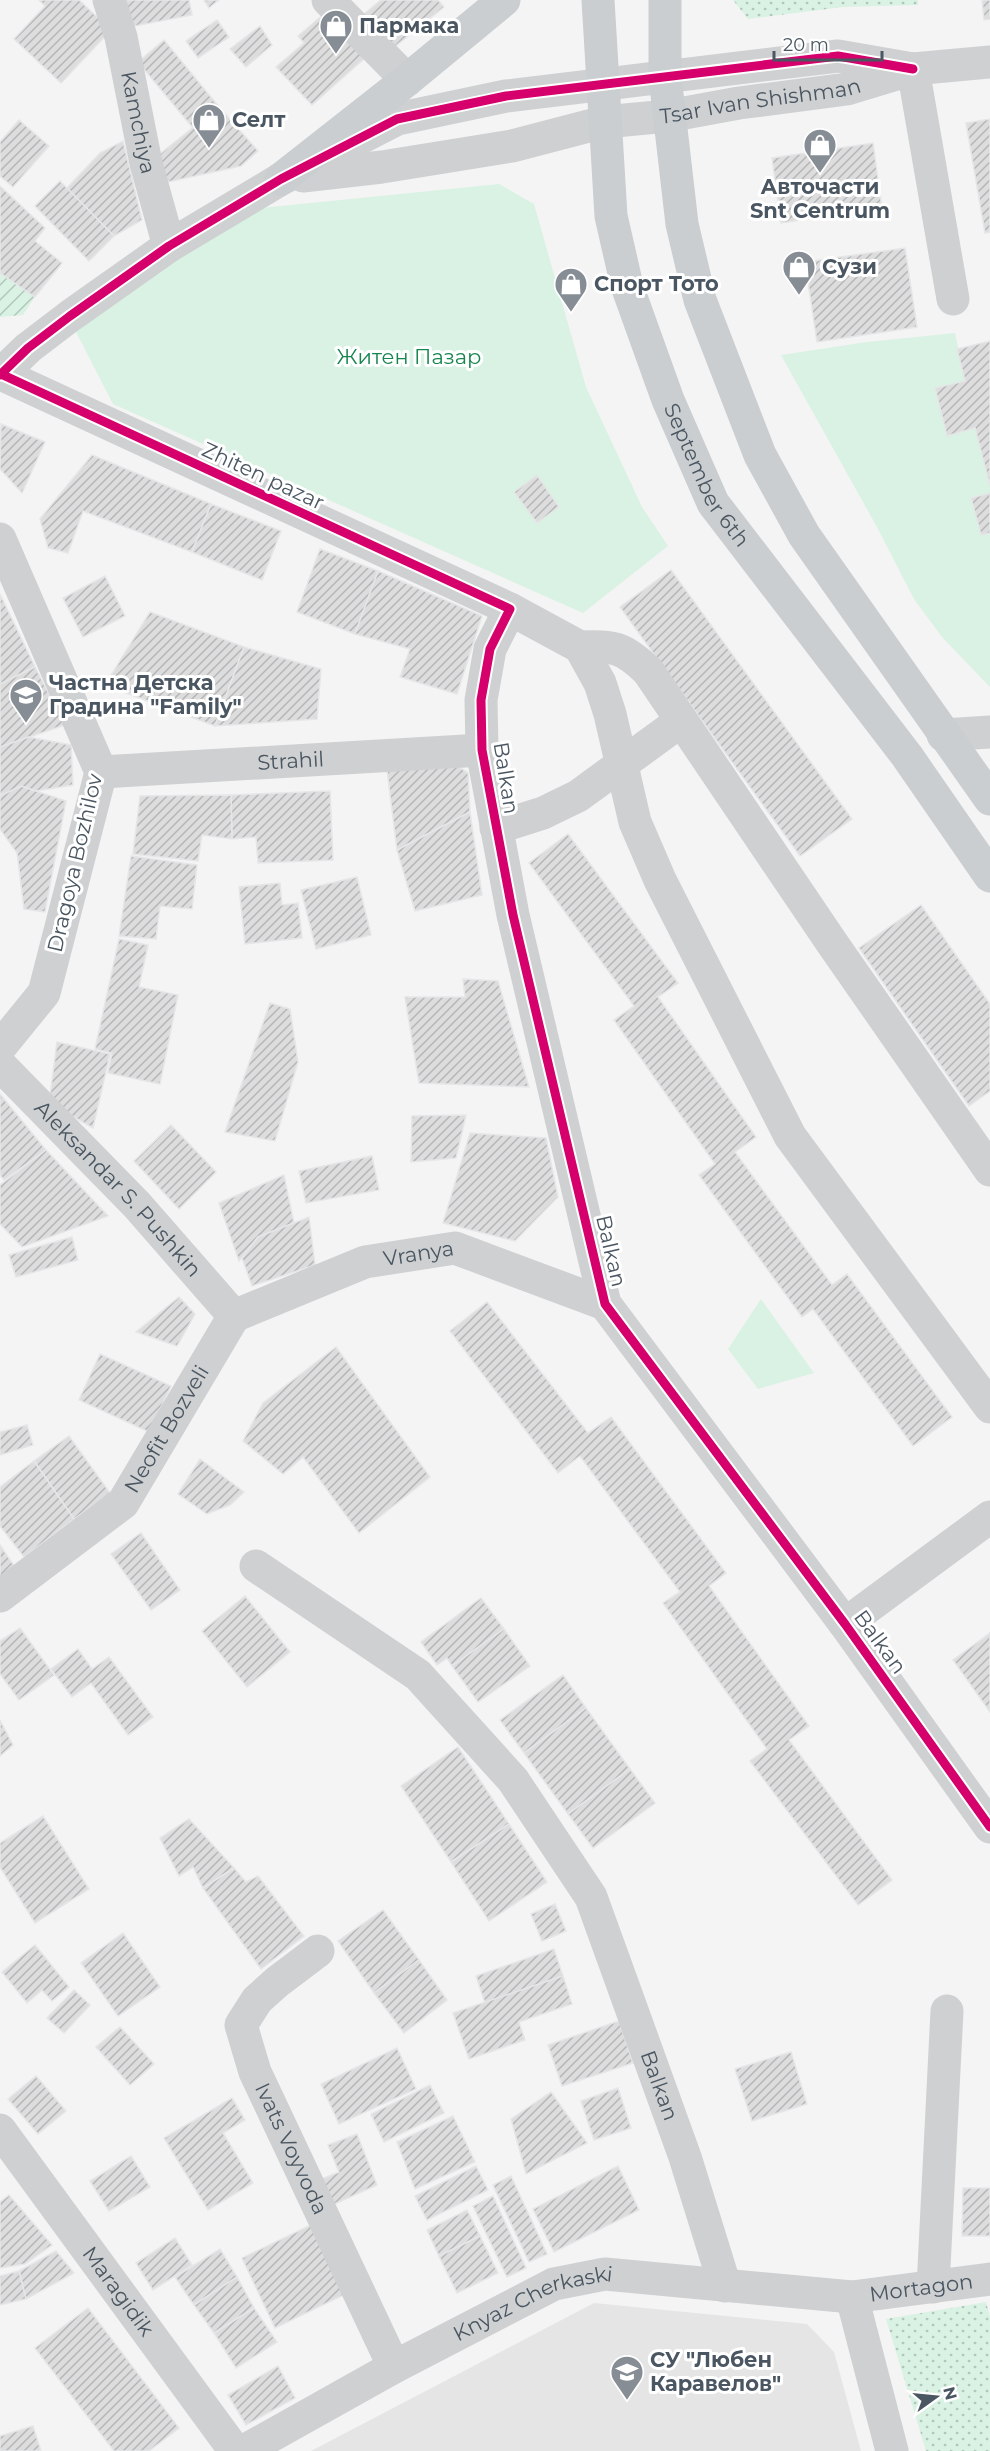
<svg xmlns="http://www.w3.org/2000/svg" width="990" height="2451" font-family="Montserrat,sans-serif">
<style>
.education{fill:#e6e5e6}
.grass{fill:url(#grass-dots)}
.park{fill:#d9f2e3}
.garden{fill:url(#garden-furrows)}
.building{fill:url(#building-hatch);stroke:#e5e6e7;stroke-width:1.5}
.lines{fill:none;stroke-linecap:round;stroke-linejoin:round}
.minor{stroke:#ced0d2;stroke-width:33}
.major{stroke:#caced1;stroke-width:33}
.cycleway-casing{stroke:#fff;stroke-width:13}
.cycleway{stroke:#d6006c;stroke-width:9}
.labels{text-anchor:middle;stroke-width:6;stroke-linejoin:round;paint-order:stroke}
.poi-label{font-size:21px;font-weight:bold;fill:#4a5661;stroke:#fff;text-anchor:start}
.street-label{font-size:21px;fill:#4a5661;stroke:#fff}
.park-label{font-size:21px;fill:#17864f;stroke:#fff}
</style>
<defs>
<pattern id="grass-dots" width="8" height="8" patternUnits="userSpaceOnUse" patternTransform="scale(1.5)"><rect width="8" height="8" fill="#d9f2e3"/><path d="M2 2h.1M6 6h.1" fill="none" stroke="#b2c7bb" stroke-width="1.8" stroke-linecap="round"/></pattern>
<pattern id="garden-furrows" width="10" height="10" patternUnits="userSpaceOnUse" patternTransform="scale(1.5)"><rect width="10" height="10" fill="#d9f2e3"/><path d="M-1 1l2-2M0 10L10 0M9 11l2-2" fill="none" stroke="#b2c7bb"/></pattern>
<pattern id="building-hatch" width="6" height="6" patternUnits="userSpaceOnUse" patternTransform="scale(1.5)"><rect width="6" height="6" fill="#ddddde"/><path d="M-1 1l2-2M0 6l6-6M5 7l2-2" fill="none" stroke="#b5b6b7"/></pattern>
</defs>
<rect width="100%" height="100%" fill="#f4f4f4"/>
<path class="education" d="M594,2303L807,2324L834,2352L861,2451H311Z"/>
<g class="grass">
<path d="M733,0H918V5L843,7L748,19Z"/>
<path d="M986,2302L990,2317V2451H926L886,2319Z"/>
</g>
<g class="park">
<path d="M499,184L534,204L586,387L642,507L668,546L583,613L113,404L74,328L251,209Z"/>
<path d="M955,333L965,381L935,389L947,435L975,428L990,486V493L972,498L981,535L990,533V687L942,637L914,599L877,527L781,355L867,342Z"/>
<path d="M761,1299L814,1373L758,1389L728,1349Z"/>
</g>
<path class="garden" d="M0,273L35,297L23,315L0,317Z"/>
<g class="building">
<path d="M39,0H79L111,30L61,83L14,39L45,6Z"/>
<path d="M124,0H189L192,15L130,27Z"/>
<path d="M204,0H219L209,8Z"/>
<path d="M381,0H438L444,7L392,49L364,14Z"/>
<path d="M982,0H990V19L984,20Z"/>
<path d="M325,13L366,57L312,105L276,67L304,43L298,36Z"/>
<path d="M217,20L229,37L198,58L186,41Z"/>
<path d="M260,26L272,45L246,67L230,49Z"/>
<path d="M164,40L219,107L193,128L138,62Z"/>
<path d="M219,107L258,151L241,166L168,182L156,157Z"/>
<path d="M990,119V232L985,233L966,123Z"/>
<path d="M19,120L49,146L13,187L0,176V142Z"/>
<path d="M123,141L142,220L114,236L67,188L100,153Z"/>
<path d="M873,143L882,208L781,223L772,158Z"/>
<path d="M60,181L114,236L89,261L35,206Z"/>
<path d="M0,186L45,228L35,241L62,263L35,297L0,273Z"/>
<path d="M905,248L917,327L817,342L805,262Z"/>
<path d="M990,341V486L975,428L947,436L935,388L965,381L957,349Z"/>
<path d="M1,424L45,442L22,493L0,469Z"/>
<path d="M92,455L211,504L192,552L83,511L68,553L48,548L40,519Z"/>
<path d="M537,475L559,507L537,523L514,492Z"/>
<path d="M990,493V533L981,535L971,498Z"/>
<path d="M211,504L281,531L262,580L192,552Z"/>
<path d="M320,549L378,571L355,634L297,612Z"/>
<path d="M671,570L852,819L800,856L620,607Z"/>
<path d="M378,571L482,616L457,694L400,677L410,649L355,634Z"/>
<path d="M105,576L125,616L83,637L63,598Z"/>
<path d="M0,594L35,667L0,684Z"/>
<path d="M150,612L244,647L215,726L105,685Z"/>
<path d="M244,647L321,669L317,719L215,726Z"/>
<path d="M35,667L65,725L0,747V684Z"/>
<path d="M29,737L71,745L73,785L36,791L21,786L0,796V747Z"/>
<path d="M447,759L468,773L470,812L397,850L386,762Z"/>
<path d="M21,786L66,801L45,912L24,909L17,853L0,829V796Z"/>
<path d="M330,791L333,860L258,863L256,837L232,839L231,795Z"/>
<path d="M231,795L232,839L202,835L198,861L133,854L140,796Z"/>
<path d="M470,812L482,895L415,911L397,850Z"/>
<path d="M568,834L678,983L658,997L756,1137L735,1152L832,1285L847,1274L952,1417L913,1446L813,1309L802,1317L699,1175L715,1164L614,1020L634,1006L529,863Z"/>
<path d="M131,856L197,865L192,909L160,906L156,939L119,936Z"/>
<path d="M357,877L371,935L316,949L301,890Z"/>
<path d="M280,883L282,905L298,903L302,938L245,944L239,887Z"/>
<path d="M921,905L990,1004V1091L969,1106L859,948Z"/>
<path d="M119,939L148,945L139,987L178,995L160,1084L108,1073L112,1053L95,1049Z"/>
<path d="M463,979L498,981L529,1087L419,1083L405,997H465Z"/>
<path d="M270,1003L290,1009L298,1062L275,1141L225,1132Z"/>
<path d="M57,1042L110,1054L93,1128L49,1103Z"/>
<path d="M0,1094L46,1150L4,1180L0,1175Z"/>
<path d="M466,1115L456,1158L411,1162L412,1116Z"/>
<path d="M171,1125L216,1172L179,1209L134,1161Z"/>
<path d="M470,1133L546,1138L558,1197L515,1241L443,1223Z"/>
<path d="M46,1150L108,1216L22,1247L0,1224V1185Z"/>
<path d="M372,1156L379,1190L306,1203L299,1171Z"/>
<path d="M284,1175L294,1223L258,1237L239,1261L219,1203Z"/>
<path d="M309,1217L315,1265L252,1286L242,1258L258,1237Z"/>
<path d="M72,1237L78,1260L16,1277L9,1255Z"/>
<path d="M179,1297L195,1314L177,1346L136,1332Z"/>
<path d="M487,1302L588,1433L611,1417L726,1573L709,1586L809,1726L789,1740L892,1880L858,1905L750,1761L767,1749L663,1603L680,1592L580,1456L558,1473L450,1331Z"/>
<path d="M336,1347L430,1477L359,1533L303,1457L283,1474L243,1441L263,1403Z"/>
<path d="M100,1354L171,1386L149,1432L79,1400Z"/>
<path d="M27,1425L33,1445L0,1455V1432Z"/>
<path d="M69,1436L110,1493L74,1519L34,1461Z"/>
<path d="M200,1459L244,1492L230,1505L207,1514L178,1494Z"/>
<path d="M34,1461L74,1519L24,1557L0,1526V1487Z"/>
<path d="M141,1533L180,1590L151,1610L111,1554Z"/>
<path d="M0,1545L15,1567L0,1578Z"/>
<path d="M245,1596L290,1652L247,1687L202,1631Z"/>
<path d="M481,1598L504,1629L452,1666L447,1658L437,1665L421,1642Z"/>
<path d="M20,1628L54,1675L19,1700L0,1674V1641Z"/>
<path d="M504,1629L530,1666L478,1702L452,1666Z"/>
<path d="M990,1633V1712L953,1660Z"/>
<path d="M78,1649L92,1669L109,1657L153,1717L128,1735L91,1683L72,1697L51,1669Z"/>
<path d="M563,1675L586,1708L524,1753L500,1720Z"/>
<path d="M586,1708L630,1769L568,1814L524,1753Z"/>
<path d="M0,1720L13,1745L0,1756Z"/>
<path d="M458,1747L509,1824L451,1862L401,1786Z"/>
<path d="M630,1769L655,1803L593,1848L568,1814Z"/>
<path d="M43,1816L89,1889L35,1923L0,1867V1843Z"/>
<path d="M189,1819L234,1868L203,1888L193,1867L179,1876L160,1838Z"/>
<path d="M509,1824L547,1882L489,1921L451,1862Z"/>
<path d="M234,1868L246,1882L258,1876L304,1936L261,1969L203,1888Z"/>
<path d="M555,1904L566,1931L542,1941L531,1914Z"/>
<path d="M383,1910L419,1960L374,1993L338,1941Z"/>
<path d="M123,1933L160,1987L118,2016L81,1963Z"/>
<path d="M35,1945L69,1987L52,2001L42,1990L27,2003L2,1972Z"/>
<path d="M554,1949L563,1976L485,2003L476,1976Z"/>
<path d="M419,1960L447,2000L404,2033L374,1993Z"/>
<path d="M563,1976L572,2004L519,2022L525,2040L469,2059L453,2013Z"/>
<path d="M74,1990L90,2005L64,2033L47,2018Z"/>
<path d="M619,2021L633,2063L562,2086L548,2045Z"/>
<path d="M120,2027L154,2064L130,2085L96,2047Z"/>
<path d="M397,2048L416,2089L339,2124L321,2084Z"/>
<path d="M791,2052L807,2104L752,2121L735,2069Z"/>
<path d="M36,2076L66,2111L38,2134L8,2099Z"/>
<path d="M430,2085L444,2113L384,2142L371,2114Z"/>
<path d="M618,2088L631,2128L594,2140L581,2101Z"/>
<path d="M551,2092L587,2143L526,2174L511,2119Z"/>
<path d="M232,2098L245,2120L223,2133L253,2183L208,2210L164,2138Z"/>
<path d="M453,2116L475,2162L415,2189L397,2142Z"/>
<path d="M357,2134L377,2185L328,2207L317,2181L339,2172L328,2145Z"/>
<path d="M131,2156L150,2187L109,2211L90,2181Z"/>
<path d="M476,2166L488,2190L427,2220L415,2196Z"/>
<path d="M618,2166L639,2210L554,2252L533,2209Z"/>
<path d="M511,2176L547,2254L529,2262L493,2185Z"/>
<path d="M963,2188H990V2236H962Z"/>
<path d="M9,2195L52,2245L25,2264L0,2268V2202Z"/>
<path d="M493,2196L526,2268L507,2277L473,2206Z"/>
<path d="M467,2210L480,2236L439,2256L427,2230Z"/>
<path d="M317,2222L350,2292L275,2328L242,2258Z"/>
<path d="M480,2236L498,2273L457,2293L439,2256Z"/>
<path d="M175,2238L192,2265L153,2290L136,2263Z"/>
<path d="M220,2249L237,2277L194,2305L175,2277Z"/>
<path d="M56,2251L74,2273L26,2299L19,2271Z"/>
<path d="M19,2271L26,2299L0,2305V2276Z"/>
<path d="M237,2277L254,2308L214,2333L194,2305Z"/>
<path d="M88,2308L179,2428L149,2451H114L35,2348Z"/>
<path d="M254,2308L277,2342L236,2368L214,2333Z"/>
<path d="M278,2366L295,2398L246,2425L228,2395Z"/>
<path d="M33,2426L41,2451H0V2436Z"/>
</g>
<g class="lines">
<g class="minor">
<path id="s1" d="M109,0L121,37L146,163L169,246"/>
<path d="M328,0L407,80"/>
<path d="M913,69L953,299"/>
<path id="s2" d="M303,176L382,167L512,146L604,122L668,116L739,103L847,89L913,69L990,62"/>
<path d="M1,374L510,609L580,647L600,683L610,714L635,822L660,880L790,1136L990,1407"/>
<path d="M0,375L28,348L70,316L169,246L281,179L397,119L506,96L838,56L913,69"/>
<path d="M0,539L101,772L44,993L0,1047"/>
<path d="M510,609L490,649L481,700L482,750L513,915L605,1304L845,1624L990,1827"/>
<path d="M580,647C615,646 623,647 648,671L832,943L990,1170"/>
<path d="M943,735L990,732"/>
<path id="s3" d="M101,772L482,750"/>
<path d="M496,828L543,813L578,796L681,721"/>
<path id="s4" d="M0,1065L137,1205L234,1316"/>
<path id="s5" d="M234,1316L365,1262L455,1248L605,1304"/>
<path id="s6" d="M256,1566L418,1675L513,1780L591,1897L685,2157L725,2286"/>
<path id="s7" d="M0,1596L123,1503L234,1316"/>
<path d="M845,1624L990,1517"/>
<path id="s8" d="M318,1951L277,1982L257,2000L241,2025L255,2072L394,2367"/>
<path id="s9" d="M0,2130L235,2451"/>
<path d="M933,2287L947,2011"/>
<path d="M852,2297L892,2451"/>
<path id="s10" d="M244,2451L394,2367L554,2284L605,2274L852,2297L990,2279"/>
</g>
<g class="major">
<path id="s11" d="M598,0L611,216L627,286L668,400L713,503L907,756L990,876"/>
<path d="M665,0V77L682,224L700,300L760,455L804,535L990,799"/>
<path d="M281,179L407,80L504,0"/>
</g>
<g class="cycleway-casing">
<g id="cycleway">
<path d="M1,374L510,609L490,649L481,700L482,750L513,915L605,1304L845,1624L990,1827"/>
<path d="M0,375L28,348L70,316L169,246L281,179L397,119L506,96L838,56L913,69"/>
</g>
</g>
<use href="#cycleway" class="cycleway"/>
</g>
<defs>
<g id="shop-pin" transform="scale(1.725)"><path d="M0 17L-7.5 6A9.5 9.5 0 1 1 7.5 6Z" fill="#868d94" stroke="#fff"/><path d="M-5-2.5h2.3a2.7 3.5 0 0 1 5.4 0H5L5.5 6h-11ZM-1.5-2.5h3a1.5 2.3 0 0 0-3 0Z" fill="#fff"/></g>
<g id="school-pin" transform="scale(1.725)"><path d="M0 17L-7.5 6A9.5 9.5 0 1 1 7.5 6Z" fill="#868d94" stroke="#fff"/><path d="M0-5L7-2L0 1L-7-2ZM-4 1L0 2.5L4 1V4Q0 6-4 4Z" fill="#fff"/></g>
</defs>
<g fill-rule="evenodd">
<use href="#shop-pin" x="336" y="26"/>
<use href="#shop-pin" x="209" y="120"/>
<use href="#shop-pin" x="820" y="145"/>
<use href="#shop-pin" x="799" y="267"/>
<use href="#shop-pin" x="571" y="284"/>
<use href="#school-pin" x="26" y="695"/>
<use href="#school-pin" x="627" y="2372"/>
</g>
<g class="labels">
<g class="poi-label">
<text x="359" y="33">Пармака</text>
<text x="232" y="127">Селт</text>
<text x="820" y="194" text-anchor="middle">Авточасти<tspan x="820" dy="24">Snt Centrum</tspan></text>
<text x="822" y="274">Сузи</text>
<text x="594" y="291">Спорт Тото</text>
<text x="49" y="690">Частна Детска<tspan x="49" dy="24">Градина "Family"</tspan></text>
<text x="650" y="2367">СУ "Любен<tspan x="650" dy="24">Каравелов"</tspan></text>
</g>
<g class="street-label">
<text dy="7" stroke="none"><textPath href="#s2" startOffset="464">Tsar Ivan Shishman</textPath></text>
<text dy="7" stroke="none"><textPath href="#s1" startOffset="126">Kamchiya</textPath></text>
<text dy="7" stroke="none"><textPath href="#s11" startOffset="494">September 6th</textPath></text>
<text transform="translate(263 476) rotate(25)" y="7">Zhiten pazar</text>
<text dy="7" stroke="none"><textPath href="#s3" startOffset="190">Strahil</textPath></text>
<text transform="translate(506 778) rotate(81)" y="7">Balkan</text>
<text transform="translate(75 863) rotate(-77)" y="7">Dragoya Bozhilov</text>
<text dy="7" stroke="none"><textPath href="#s4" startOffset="171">Aleksandar S. Pushkin</textPath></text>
<text transform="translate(611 1251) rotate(77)" y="7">Balkan</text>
<text dy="7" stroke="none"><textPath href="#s5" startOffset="196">Vranya</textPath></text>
<text dy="7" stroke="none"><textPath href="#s7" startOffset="240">Neofit Bozveli</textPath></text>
<text transform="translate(880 1642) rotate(54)" y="7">Balkan</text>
<text dy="7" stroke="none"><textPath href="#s6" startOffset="678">Balkan</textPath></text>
<text dy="7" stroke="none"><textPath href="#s8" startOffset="242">Ivats Voyvoda</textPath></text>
<text dy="7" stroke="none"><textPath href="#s10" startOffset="722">Mortagon</textPath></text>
<text dy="7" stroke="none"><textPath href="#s9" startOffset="200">Maragidik</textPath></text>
<text dy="7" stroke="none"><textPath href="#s10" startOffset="326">Knyaz Cherkaski</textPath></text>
</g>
<g class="park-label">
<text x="409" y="364">Житен Пазар</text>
</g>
</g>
<g transform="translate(936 2397) rotate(75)" stroke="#ffffff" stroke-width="4.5" paint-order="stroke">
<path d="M0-4.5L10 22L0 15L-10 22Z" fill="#4a5661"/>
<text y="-9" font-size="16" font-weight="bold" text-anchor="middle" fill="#4a5661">N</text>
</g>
<path d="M774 51v9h108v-9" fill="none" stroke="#4a5661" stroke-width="3"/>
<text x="783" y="51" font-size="18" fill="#4a5661" stroke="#ffffff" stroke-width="4.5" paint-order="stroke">20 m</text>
</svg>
